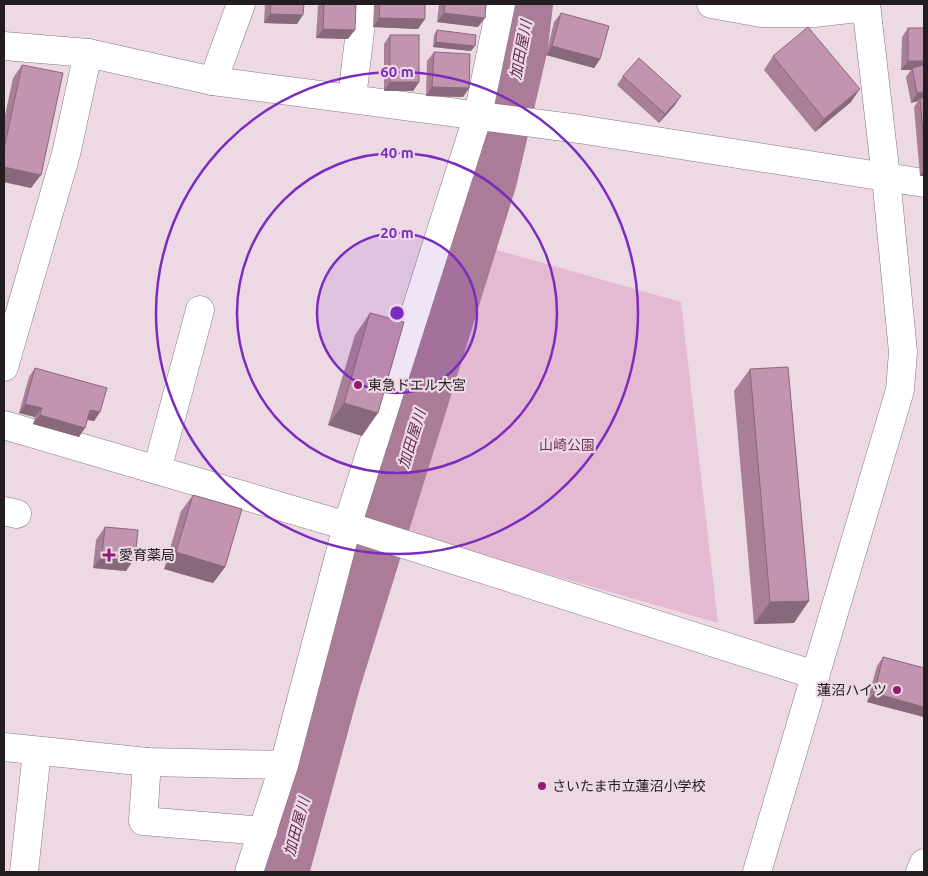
<svg xmlns="http://www.w3.org/2000/svg" width="928" height="876" font-family="Ubuntu,'Noto Sans JP',sans-serif">
<style>
.green{fill:#e4b9d2}
.lines{fill:none;stroke-linecap:round;stroke-linejoin:round}
.river{stroke:#aa7c98;stroke-width:48}
.minor-casing{stroke:#887781;stroke-width:29}
.minor{stroke:#fff;stroke-width:28}
.wall{fill:#a87f97}
.shaded-wall{fill:#88687b}
.building{fill:#c394b0;stroke:#88687b}
.ring{fill:none;stroke:#7b2cbf;stroke-width:2.5}
.poi-dot{fill:#951a74;stroke:#ecd9e4;stroke-width:2}
.labels{text-anchor:middle;stroke-width:4.5;stroke-linejoin:round;paint-order:stroke}
.poi-label{font-size:14px;fill:#231c20;stroke:#ecd9e4;text-anchor:start}
.park-label{font-size:14px;fill:#6e335a;stroke:#ecd9e4}
.water-label{font-size:15px;font-style:italic;fill:#652b52;stroke:#ecd9e4}
.centre{fill:#7b2cbf;stroke:#ecd9e4;stroke-width:2.5}
.ring-label{font-size:15px;text-anchor:middle;font-weight:bold;fill:#7b2cbf;stroke:#ecd9e4;stroke-width:4.5;stroke-linejoin:round;paint-order:stroke}
</style>
<rect width="100%" height="100%" fill="#ecd9e4"/>
<path class="green" d="M490,248L681,302L718,623L406,533Z"/>
<g class="lines">
<path class="river" d="M285,872L337,681L493,180L524,46L529,4"/>
<g class="minor-casing">
<g id="minor">
<path d="M711,4L761,13H814L866,7"/>
<path d="M4,46L88,53L213,81L579,129L924,183"/>
<path d="M213,81L241,4"/>
<path d="M352,98L363,6"/>
<path d="M4,367L66,154L88,53"/>
<path d="M4,425L347,526L815,675"/>
<path d="M157,470L200,310"/>
<path d="M4,511L17,514"/>
<path d="M4,747L147,762L284,765"/>
<path d="M147,762L143,821L263,831"/>
<path d="M24,872L37,751"/>
<path d="M249,872L284,765L347,526L478,115L501,4"/>
<path d="M757,872L900,390L903,352L886,177L866,4"/>
<path d="M920,872L924,863"/>
</g>
</g>
<use href="#minor" class="minor"/>
</g>
<g class="wall">
<path d="M265,4H304L297,24L264,23Z"/>
<path d="M319,4H356L348,39L316,38L318,6Z"/>
<path d="M374,4H425L418,29L373,27Z"/>
<path d="M439,4H486L478,27L437,22Z"/>
<path d="M561,13L600,59L594,68L546,55L554,22Z"/>
<path d="M908,28H924V176H920L914,107L918,101L911,103L906,77L911,70H901L902,37Z"/>
<path d="M437,30L471,51L433,47L434,35Z"/>
<path d="M390,35L419,82L413,91H384V44Z"/>
<path d="M434,52L469,88L463,97L426,96L427,61Z"/>
<path d="M773,56L851,102L815,132L764,70Z"/>
<path d="M22,65L31,188L4,182V120L13,78Z"/>
<path d="M623,76L675,105L659,123L617,85Z"/>
<path d="M370,313L362,436L328,425L355,335Z"/>
<path d="M35,368L100,412L94,421L87,420L79,437L33,424L35,417L19,413L29,377Z"/>
<path d="M750,369L794,623L754,624L734,391Z"/>
<path d="M193,495L225,567L213,583L164,569L181,511Z"/>
<path d="M105,527L126,571L93,568L96,540Z"/>
<path d="M883,657L924,668V717L867,702L877,666Z"/>
</g>
<g class="shaded-wall">
<path d="M444,13L485,18L478,27L437,22Z"/>
<path d="M270,14L303,15L297,24L264,23Z"/>
<path d="M379,18L425,19L418,29L373,27Z"/>
<path d="M323,29L355,30L348,39L316,38Z"/>
<path d="M436,42L475,46L471,51L433,47Z"/>
<path d="M552,46L600,59L594,68L546,55Z"/>
<path d="M908,61H924V70L912,68L911,70H901Z"/>
<path d="M390,82H419L413,91H384Z"/>
<path d="M432,87L469,88L463,97L426,96Z"/>
<path d="M860,89L851,102L815,132L824,119Z"/>
<path d="M924,92V100L920,98L918,101L911,103L917,93Z"/>
<path d="M681,96L675,105L659,123L665,114Z"/>
<path d="M4,167L41,175L31,188L4,182Z"/>
<path d="M924,170V176H920Z"/>
<path d="M344,403L378,413L362,436L328,425Z"/>
<path d="M25,404L42,408L35,417L19,413Z"/>
<path d="M90,410L100,412L94,421L84,419Z"/>
<path d="M40,415L85,428L79,437L33,424Z"/>
<path d="M176,552L225,567L213,583L164,569Z"/>
<path d="M102,555L135,558L126,571L93,568Z"/>
<path d="M809,601L794,623L754,624L770,602Z"/>
<path d="M874,693L924,707V717L867,702Z"/>
</g>
<g class="building">
<path d="M271,4H304L303,15L270,14Z"/>
<path d="M324,4H356L355,30L323,29Z"/>
<path d="M380,4H425V19L379,18Z"/>
<path d="M445,4H486L485,18L444,13Z"/>
<path d="M561,13L609,26L600,59L552,46Z"/>
<path d="M808,27L860,89L824,119L773,56Z"/>
<rect x="908" y="28" width="16" height="33"/>
<path d="M437,30L476,35L475,46L436,42Z"/>
<rect x="390" y="35" width="29" height="47"/>
<path d="M434,52L470,54L469,88L432,87Z"/>
<path d="M639,58L681,96L665,114L623,76Z"/>
<path d="M22,65L63,73L41,175L4,167V149Z"/>
<path d="M924,65V92L917,93L912,68Z"/>
<path d="M920,98H924V145Z"/>
<path d="M370,313L404,322L378,413L344,403Z"/>
<path d="M788,367L809,601L770,602L750,369Z"/>
<path d="M35,368L107,388L100,412L90,410L85,428L40,415L42,408L25,404Z"/>
<path d="M193,495L242,509L225,567L176,552Z"/>
<path d="M105,527L138,530L135,558L102,555Z"/>
<path d="M883,657L924,668V707L874,693Z"/>
</g>
<circle cx="397" cy="313" r="80" fill="#7b2cbf" fill-opacity=".12"/>
<g class="ring">
<circle cx="397" cy="313" r="80"/>
<circle cx="397" cy="313" r="160"/>
<circle cx="397" cy="313" r="241"/>
</g>
<g class="poi-dot">
<circle cx="358" cy="385" r="5"/>
<path d="M106.5 547.5h5v5h5v5h-5v5h-5v-5h-5v-5h5z"/>
<circle cx="897" cy="690" r="5"/>
<circle cx="542" cy="786" r="5"/>
</g>
<g class="labels">
<g class="poi-label">
<text x="368" y="390">東急ドエル大宮</text>
<text x="119" y="560">愛育薬局</text>
<text x="887" y="695" text-anchor="end">蓮沼ハイツ</text>
<text x="552" y="791">さいたま市立蓮沼小学校</text>
</g>
<g class="park-label">
<text x="567" y="450">山崎公園</text>
</g>
<g class="water-label">
<text transform="translate(521 50) rotate(-79)" y="5">加田屋川</text>
<text transform="translate(412 439) rotate(-73)" y="5">加田屋川</text>
<text transform="translate(297 827) rotate(-75)" y="5">加田屋川</text>
</g>
</g>
<circle cx="397" cy="313" r="8" class="centre"/>
<g class="ring-label">
<text x="397" y="77">60 m</text>
<text x="397" y="158">40 m</text>
<text x="397" y="238">20 m</text>
</g>
<rect width="928" height="876" fill="none" stroke="#231c20" stroke-width="10"/>
</svg>
